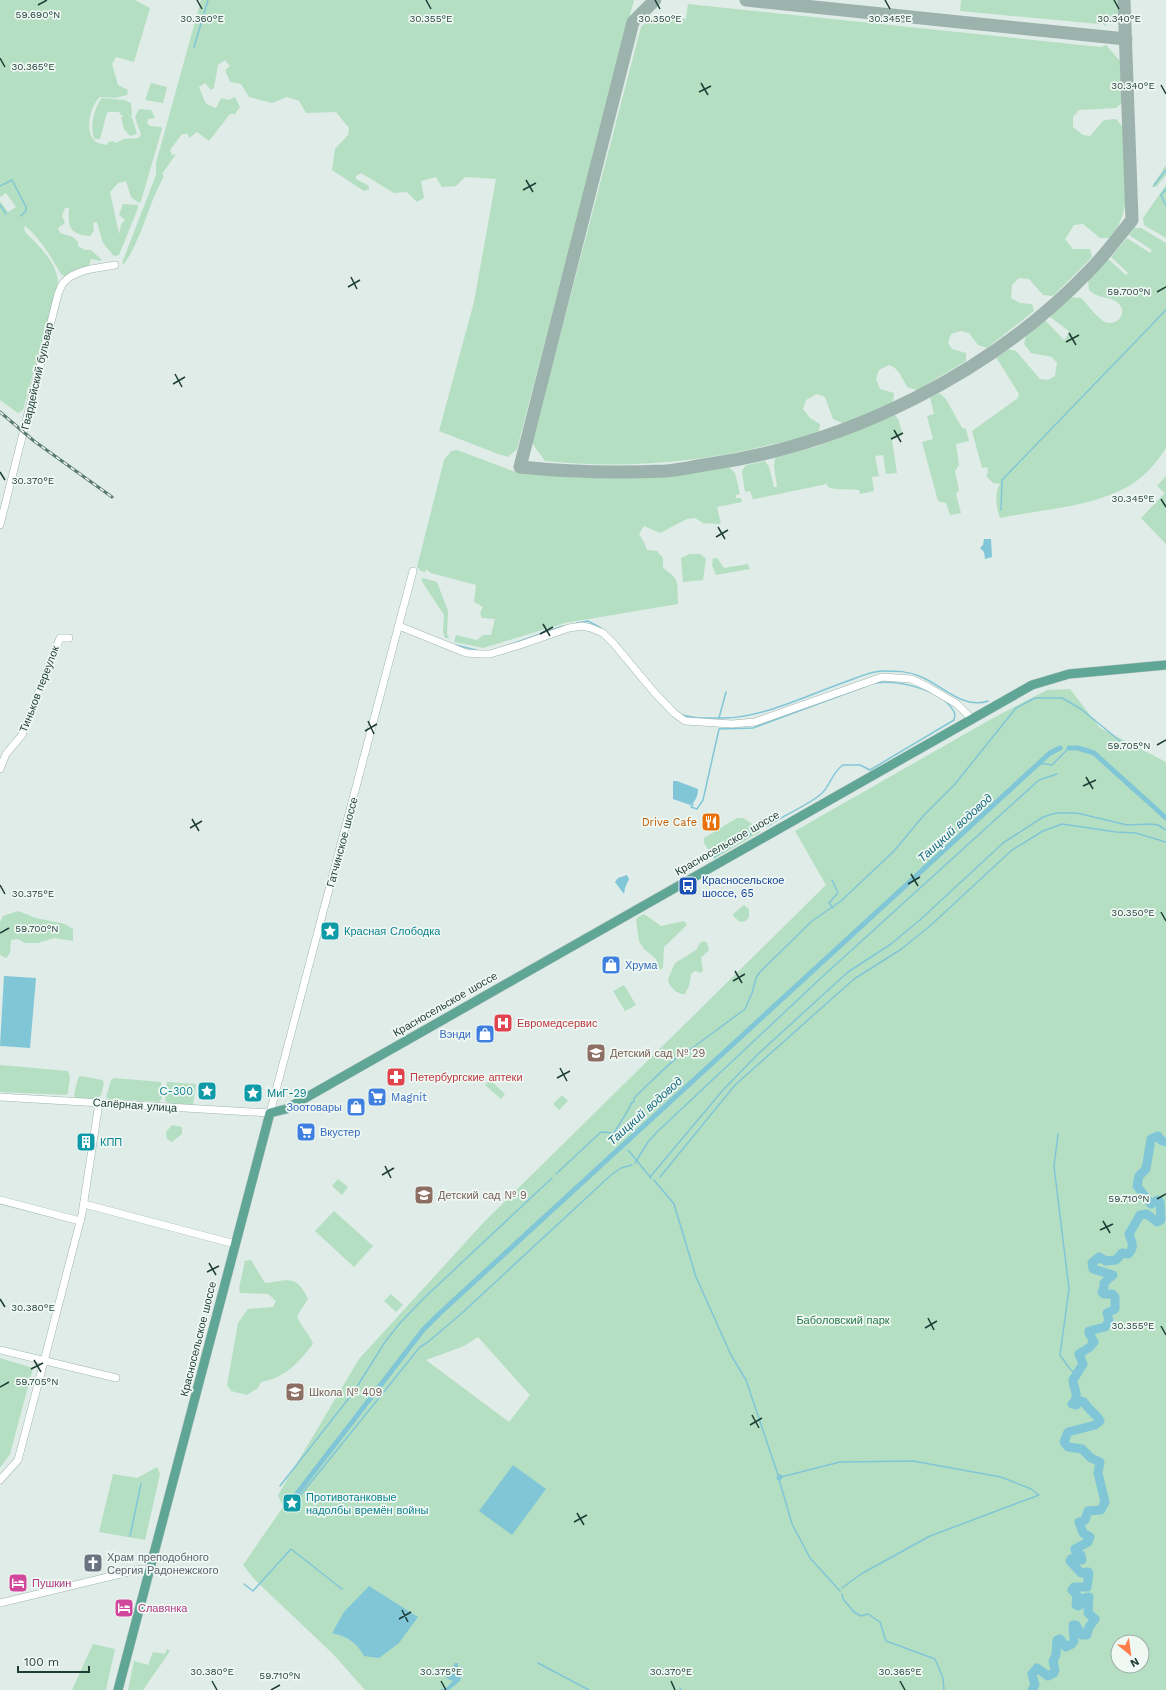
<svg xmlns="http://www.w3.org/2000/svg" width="1166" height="1690" font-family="'Work Sans',sans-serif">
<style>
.green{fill:#b5dfc2;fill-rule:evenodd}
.water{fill:#81c6d7}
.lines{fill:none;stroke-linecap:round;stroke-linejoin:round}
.stream{stroke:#81c6d7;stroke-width:1.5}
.canal{stroke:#81c6d7;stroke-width:5}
.river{stroke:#81c6d7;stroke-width:9}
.taxiway{stroke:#9cb2ac;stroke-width:13}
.minor-casing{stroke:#a1b4ae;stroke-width:8}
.major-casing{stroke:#c0c9c7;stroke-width:10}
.minor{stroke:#fff;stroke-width:7}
.major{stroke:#5fa696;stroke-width:9}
.rail-casing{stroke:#597972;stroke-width:3}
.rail{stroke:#f0f8f4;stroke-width:1.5;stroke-dasharray:4.5;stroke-linecap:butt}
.ticks{fill:none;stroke:#1e3d36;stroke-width:1.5}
.labels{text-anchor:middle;stroke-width:3.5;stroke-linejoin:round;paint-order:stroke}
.street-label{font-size:11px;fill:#1e3d36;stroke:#f0f8f4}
.food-label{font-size:11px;fill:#c56008;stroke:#f0f8f4;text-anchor:end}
.transit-label{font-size:11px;fill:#164399;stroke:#f0f8f4;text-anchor:start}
.culture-label{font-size:11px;fill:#0d838f;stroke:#f0f8f4;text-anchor:start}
.shop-label{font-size:11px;fill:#366cbe;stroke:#f0f8f4;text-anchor:start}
.health-label{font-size:11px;fill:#be3a42;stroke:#f0f8f4;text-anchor:start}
.education-label{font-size:11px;fill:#785e54;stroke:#f0f8f4;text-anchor:start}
.park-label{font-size:11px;fill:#257848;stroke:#f0f8f4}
.worship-label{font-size:11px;fill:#5b616d;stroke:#f0f8f4;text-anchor:start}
.hotel-label{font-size:11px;fill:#b23c85;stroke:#f0f8f4;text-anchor:start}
.water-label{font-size:12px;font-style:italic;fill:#13697e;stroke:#f0f8f4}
.ticks-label{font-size:10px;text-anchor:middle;fill:#1e3d36;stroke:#f0f8f4;stroke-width:3.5;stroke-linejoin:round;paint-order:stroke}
</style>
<rect width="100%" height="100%" fill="#dfece7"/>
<g class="green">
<path d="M0,0H135L150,8L134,62L116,57L112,64L118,85L128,90L127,95L115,98L100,97C90,106 84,131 95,141C98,144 103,144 107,145L108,142L113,141L116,143L124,139L138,138L141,135L135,117L139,109L151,110L155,118L148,119L147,123L150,126L161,127L162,129L141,201L139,203L131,197L126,181L118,183L110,192L119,234L121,225L125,220L119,215L123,204L138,205V208L119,255L114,256L103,243L97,222L93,223L94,231L90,236C69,234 68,227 69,208H65L62,216L65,223L58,228L60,233L73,237L78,242V246L85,250H91L101,259V261L91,259L89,266L65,276L61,274C51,257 41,239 25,226L24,227L25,232C39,246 57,262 58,283L23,410L18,413L0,400V201L8,212L16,207L6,193L0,197Z"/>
<path d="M201,0H634L517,449L508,457L498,454L439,431L474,302L496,179L465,177L456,186L442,187L436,177L421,181L424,198L417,202L407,192L394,193L361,173L356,176V179L369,186V189L364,191L332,170L335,149L348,135L349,128L336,112L306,113L299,101L287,97L272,103L249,97L241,84L230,82L225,70L230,66L225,60L218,65L214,88L211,90L205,83L199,87L206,104L216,108L221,98L228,100L235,97L240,107L235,114H230L209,141L197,132L189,138L188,134H182L170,150L172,155L176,154L162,174L164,176C148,204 143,237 124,264L122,263L156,175V163Z"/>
<path d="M961,0H1118V13L1105,26L1103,23L1099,24L960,11Z"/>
<path d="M688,4L1101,47L1106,45L1121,62L1122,103L1116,108L1079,110L1073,117V127L1083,135L1090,136L1104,120L1116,119L1123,127L1126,200C1124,214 1119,227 1110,238H1100L1083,224L1074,225L1065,239L1073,249H1090L1092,257L1053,296L1043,295L1029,279L1019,278L1012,285L1011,298L1020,303L1032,304L1034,311L987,348L978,345L969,333L961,331L951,334L948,343L952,349L966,353V361L917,390L907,387C902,378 899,368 889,365L879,370L876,379L880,389L894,393L893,402L853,420L842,423L833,419L825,397L817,394L806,400L803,409L810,418L820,424L819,431C804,439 785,442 769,445C695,463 621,469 545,461L532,443L641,27L653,16L686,19Z"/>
<path d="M151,83L167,87L163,103L145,100Z"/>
<path d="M102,98L124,100L131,103L132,115L130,116L132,117L137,134L130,136L124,129L121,117L124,116L121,115L119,112H108L106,116L100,139H95C89,129 94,107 102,98Z"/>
<path d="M1166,165V175L1156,187H1152Z"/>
<path d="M1166,185V238L1144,225L1143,218Z"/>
<path d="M1134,228H1141L1166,243V448C1161,455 1156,463 1149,470C1114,507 1047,508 1000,518C996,507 994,494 1000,484L993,483L986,476L988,472L987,467L982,468L972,431L1018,398L1019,394L996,357L1008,349L1016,351L1040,379L1048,380L1055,376L1057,363L1052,357L1031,353L1024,344L1026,335L1045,320L1064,340L1070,332L1049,316L1070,297L1081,298C1088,305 1095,315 1103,321C1114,328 1129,315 1119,304C1111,295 1099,300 1089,290L1088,280L1108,259L1126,275L1128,273L1111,257L1127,238L1150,253L1152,250L1129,235Z"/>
<path d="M939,393L946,399L962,428L966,429L969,441L956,444L959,465L955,471L959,490L956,494L961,513L950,515L946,503L938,501L922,442L933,439L927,416L934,414L930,397Z"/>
<path d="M895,415L898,419L903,435L892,440L897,473L886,474L883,455L875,456L879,476L872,477L874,491L860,494L859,490C848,488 839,491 828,487L827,484L750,500L753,499L750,491L745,492L742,471L746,465L765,461L769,467L774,487H777L774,466L775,458L818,446Z"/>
<path d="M457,450L513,471L581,478L655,477L729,467L735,473L740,494L736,495V498H741L742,502L717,507L721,524L703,523L695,518L687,519L660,533L644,526L639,534L644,542L647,550L657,551L663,558V568C681,580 677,584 678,604L565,623L483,648L454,642L456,635L477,640L483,635H491L495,619L482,618L480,613L483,607L474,602L476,585L431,573L426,569L425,572L421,571L417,567L444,460L451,451Z"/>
<path d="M1166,476V544L1141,518L1165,493L1157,486Z"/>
<path d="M690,554H700L706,559L703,580L683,582L681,558Z"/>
<path d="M713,558H717L724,568L748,564L750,569L716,575L712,565Z"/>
<path d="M423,578L437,582L448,611L447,634L449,638H445L443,632L444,615L421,580Z"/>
<path d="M1070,689L1100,728L1166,762V1690H365L333,1654L256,1581L243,1565L283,1507L278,1495L359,1359L484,1222L826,885L795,831L993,718L1047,690ZM478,1337L530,1395L509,1422L426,1360L464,1346ZM1118,1642H1142V1666H1118Z"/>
<path d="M737,818H743L760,829V832L714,859L704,843V838Z"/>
<path d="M744,905L749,909V917L746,921L740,922L733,916V914Z"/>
<path d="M18,911L36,918L65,924L73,929V941L54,938L38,943H25L18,939L11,940L10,953L6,958L0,955V922L3,916Z"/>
<path d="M644,914L661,926L684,921L687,925L664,947L663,968L659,970L656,959L644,949L639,941L636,920L638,917Z"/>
<path d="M704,941L707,943L709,950L701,958L703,971L701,973L695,971L691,974L689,986L685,994H681L675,991L669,984L668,979L675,963L696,950L700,943Z"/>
<path d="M624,985L636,1005L625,1011L613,991Z"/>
<path d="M0,1065L68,1071L70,1077L68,1093L66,1095L0,1092Z"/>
<path d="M80,1076L102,1080L104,1083L101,1095L97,1099L76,1098L74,1095L78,1078Z"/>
<path d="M114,1078L161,1082L162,1098L159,1102L109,1099L106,1097L111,1080Z"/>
<path d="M490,1080L505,1094L501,1099L485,1085Z"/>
<path d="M167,1082L196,1084L193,1105L167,1103L165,1100Z"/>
<path d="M562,1095L568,1101L559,1110L553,1104Z"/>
<path d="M172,1125L182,1127V1134L172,1142L167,1139L166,1132Z"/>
<path d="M338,1179L348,1187L342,1195L332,1186Z"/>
<path d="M334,1211L373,1246L354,1267L315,1231Z"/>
<path d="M251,1260L265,1283C287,1281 296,1273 308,1299L297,1316C302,1329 308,1331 313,1344C299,1362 285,1378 261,1382L258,1388L247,1395L231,1391L227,1385L238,1323L248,1309L273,1307L276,1301L268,1294L240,1293L239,1288L245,1261Z"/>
<path d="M391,1294L403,1305L396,1312L384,1301Z"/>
<path d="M0,1358L33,1368L10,1454L0,1468Z"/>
<path d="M157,1467L160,1474L145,1540L99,1532L113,1474L137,1478Z"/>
<path d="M93,1644L115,1649L106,1690H72Z"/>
<path d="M167,1649L170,1651L143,1690H128L134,1661L148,1665L153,1652L165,1654Z"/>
</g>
<g class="water">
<path d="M984,539H991L992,557L985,559L984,552L980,548L983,545Z"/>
<path d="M673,781H677L698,789C698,794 696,802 690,805L673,799Z"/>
<path d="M627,875L629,879L625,888L624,894L615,882L618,878Z"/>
<path d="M4,976L36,978L30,1048L0,1046Z"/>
<path d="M513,1465L546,1489L512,1535L479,1511Z"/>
<path d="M369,1586L418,1617L399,1643L379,1658L364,1656C356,1642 348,1637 332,1633L344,1612Z"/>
<path d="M455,1663H458V1668H460L462,1666L463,1668L460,1681L449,1690H439L446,1688L453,1681L446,1678Z"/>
</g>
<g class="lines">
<g class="stream">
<path d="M194,47L208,0"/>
<path d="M1154,185L1166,170"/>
<path d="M0,186L12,180L26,207V211L21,216"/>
<path d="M1166,189L1161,195L1166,206"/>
<path d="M0,205L6,214"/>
<path d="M1001,510L1002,480L1166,310"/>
<path d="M577,623L588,621L601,628"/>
<path d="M456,645L476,650"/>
<path d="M503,647L563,626"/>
<path d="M682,715L697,718H719L726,692"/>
<path d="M719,718C758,720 808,695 845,682C857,678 870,671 883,671C896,671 908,671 919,676C941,684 963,710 988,701"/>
<path d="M1039,763L1052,765L1069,748"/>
<path d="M693,804L691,807L697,809L703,800L719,729L753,728L869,685"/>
<path d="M761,820L764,825L768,826C785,814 805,807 820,795C831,786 831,773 843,765H860L870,770L954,720L955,714C945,690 899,680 875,683"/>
<path d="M714,857L757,830"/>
<path d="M832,880L837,891"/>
<path d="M833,908L829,903L838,893"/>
<path d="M614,1133L630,1107L631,1103L634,1102V1098C644,1089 682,1049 691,1049L745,1009L752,993L756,978L760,972L812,921L841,901L894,851L924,815L955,784L1016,708L1035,698H1062L1081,709L1131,750"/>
<path d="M1058,1134L1054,1166L1069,1289L1060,1355L1070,1369L1076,1374"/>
<path d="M628,1150L651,1178"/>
<path d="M635,1163L648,1142L656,1133L822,977L1039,780L1057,774"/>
<path d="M556,1174L601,1132L614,1133L619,1139"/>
<path d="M650,1177L723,1090L757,1055L848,972L891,944L921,919L1003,843L1043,817L1056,813H1077L1127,825L1151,824L1158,825L1166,830"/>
<path d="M660,1177L735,1085L854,979L900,950L930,926L1012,850L1043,831L1062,824L1116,832L1136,833L1166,842"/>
<path d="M654,1180L674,1204L696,1277L731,1355L746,1380L777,1472L792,1524L810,1558L840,1591"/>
<path d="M781,1477L840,1462L913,1461L1001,1477L1031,1489L1039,1495L930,1536L861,1574L842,1588"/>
<path d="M280,1486L353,1393L385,1342L400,1323L424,1298L552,1178"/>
<path d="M295,1502L420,1347L428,1342L462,1313L611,1175L621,1168L632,1165"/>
<path d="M130,1536L141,1484"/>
<path d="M244,1584L253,1591L291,1549L342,1589"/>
<path d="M842,1594L843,1599L854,1612L861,1616L868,1614L880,1622L886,1641L935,1659L943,1678L944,1690"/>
<path d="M538,1663L589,1690"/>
<path d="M680,1688L681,1690"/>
</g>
<g class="canal">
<path d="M1069,748H1078L1094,753L1166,818"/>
<path d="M779,1478L780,1477"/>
<path d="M292,1500L423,1330L439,1314L1050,753L1060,748"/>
</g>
<path class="river" d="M1032,1690L1035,1685L1032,1674L1037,1668L1048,1676L1054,1673L1055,1670L1053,1661L1056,1655L1057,1640L1060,1639L1066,1647L1072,1644L1074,1641L1073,1625H1076L1082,1635H1087L1089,1627L1095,1619L1088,1613L1089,1597L1084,1598L1082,1604L1078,1606L1076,1605L1077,1595L1072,1590L1074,1587H1087L1089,1573L1088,1572L1081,1573L1070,1561L1071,1559L1082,1560L1081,1555L1076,1553L1075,1549L1088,1542L1090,1537L1083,1533L1079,1522L1085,1520L1088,1511L1101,1510L1105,1502L1098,1473L1100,1462L1091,1458L1082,1449L1068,1447L1064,1442L1068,1432L1095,1425L1100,1421C1098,1415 1088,1410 1084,1402L1081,1401L1076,1405L1072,1404C1081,1397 1073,1388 1073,1380L1083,1364L1079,1354L1090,1347L1094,1342L1089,1333V1331L1105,1327L1109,1321L1107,1313L1115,1309V1297L1112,1294H1104L1102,1292L1104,1287V1283L1113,1275L1093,1269L1092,1263L1099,1257L1106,1261L1116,1260L1122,1253L1128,1254C1136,1247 1131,1241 1129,1234L1140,1215L1147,1214L1157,1222L1161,1220L1160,1202L1158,1200L1151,1204L1137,1186L1139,1176L1146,1169L1151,1139L1158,1136L1162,1141L1166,1142"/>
<g class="taxiway">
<path d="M655,0L633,22L520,467C568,472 617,473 665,471C680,470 695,466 710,464C849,444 993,372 1090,270C1105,255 1118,237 1132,220L1124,0"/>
<path d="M746,0L1126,39"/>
</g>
<g class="minor-casing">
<g id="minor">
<path d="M0,525L58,294C60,290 61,285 64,282C76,269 99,268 115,265"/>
<path d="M399,626L466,653L480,654H490L520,645L569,628L582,626L591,628L603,633L614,644L654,692L674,713L685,721L732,724L755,722L882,677L911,679L928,687L957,704L971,718"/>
<path d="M0,769L6,754L22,735L60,638H69"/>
<path d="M0,1097L270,1113L413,571"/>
<path d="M0,1200L80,1221"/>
<path d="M84,1204L235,1244"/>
<path d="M0,1350L116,1378"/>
<path d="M0,1480L18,1460L42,1369L82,1214L99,1103"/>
<path d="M0,1603L141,1569L150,1570"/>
</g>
</g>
<g class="major-casing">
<path id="major" d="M118,1690L270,1113L286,1109L1032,685L1069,674L1166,665"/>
</g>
<use href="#minor" class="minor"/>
<use href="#major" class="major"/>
<g class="rail-casing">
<path id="rail" d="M0,412L34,441L112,497"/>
</g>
<use href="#rail" class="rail"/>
</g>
<path class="ticks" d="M197,0L202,9M426,0L431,9M655,0L660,9M885,0L890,9M1114,0L1119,9M38,5L47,0M0,58L5,67M701,83L708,95M1161,85L1166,94M699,92L711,86M526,180L533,192M523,190L536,183M351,277L357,289M348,287L360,280M1157,292L1166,287M1069,333L1076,345M1066,342L1079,335M175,374L182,387M173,384L185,377M894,430L901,442M891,439L903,433M0,472L5,480M1161,499L1166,507M718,527L725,539M716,537L728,530M543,624L550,636M540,634L553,627M368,721L374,734M365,731L377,724M1157,745L1166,740M1086,777L1093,789M1083,786L1096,780M192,819L199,831M190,828L202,821M911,874L918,886M908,884L920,877M0,885L5,894M1161,912L1166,921M0,933L9,928M735,971L742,983M733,981L745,974M560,1068L567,1081M557,1078L570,1071M385,1166L391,1178M382,1175L394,1168M1157,1199L1166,1194M1103,1221L1110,1233M1100,1230L1113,1224M209,1263L216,1275M207,1272L219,1266M0,1299L5,1307M928,1318L934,1330M1161,1326L1166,1335M925,1328L937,1321M34,1360L41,1372M31,1369L43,1363M0,1387L9,1382M752,1415L759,1428M750,1425L762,1418M577,1513L584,1525M574,1522L587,1515M402,1610L408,1622M399,1619L411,1612M212,1681L217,1690M441,1681L446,1690M671,1681L675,1690M900,1681L905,1690M271,1690L280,1685"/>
<defs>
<g id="restaurant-square" transform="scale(1)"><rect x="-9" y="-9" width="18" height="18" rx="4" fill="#e8710a" stroke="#f0f8f4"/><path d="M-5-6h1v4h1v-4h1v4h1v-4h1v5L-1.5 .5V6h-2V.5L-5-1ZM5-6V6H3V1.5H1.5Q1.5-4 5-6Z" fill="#fff"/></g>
<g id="bus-square" transform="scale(1)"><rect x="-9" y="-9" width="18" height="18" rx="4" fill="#1a4fb4" stroke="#f0f8f4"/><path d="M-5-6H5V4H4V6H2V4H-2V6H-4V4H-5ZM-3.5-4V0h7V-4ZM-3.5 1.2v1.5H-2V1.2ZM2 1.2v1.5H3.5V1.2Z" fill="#fff"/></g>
<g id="sight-square" transform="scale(1)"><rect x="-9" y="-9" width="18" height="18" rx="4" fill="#0f9aa8" stroke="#f0f8f4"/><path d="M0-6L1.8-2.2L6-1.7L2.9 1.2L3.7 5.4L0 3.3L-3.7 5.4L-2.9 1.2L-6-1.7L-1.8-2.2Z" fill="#fff"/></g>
<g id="shop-square" transform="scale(1)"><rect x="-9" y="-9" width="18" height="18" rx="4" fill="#3f7fe0" stroke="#f0f8f4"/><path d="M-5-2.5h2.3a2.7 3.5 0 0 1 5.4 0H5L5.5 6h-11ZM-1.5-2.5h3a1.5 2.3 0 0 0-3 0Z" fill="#fff"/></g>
<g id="hospital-square" transform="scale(1)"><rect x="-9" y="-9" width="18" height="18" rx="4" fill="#e0444e" stroke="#f0f8f4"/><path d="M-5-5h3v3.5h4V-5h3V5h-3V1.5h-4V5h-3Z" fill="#fff"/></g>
<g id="school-square" transform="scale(1)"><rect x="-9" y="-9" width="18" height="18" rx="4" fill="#8d6e63" stroke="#f0f8f4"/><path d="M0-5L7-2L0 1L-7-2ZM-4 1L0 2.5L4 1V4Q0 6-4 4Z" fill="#fff"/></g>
<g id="pharmacy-square" transform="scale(1)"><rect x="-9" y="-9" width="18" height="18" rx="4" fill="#e0444e" stroke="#f0f8f4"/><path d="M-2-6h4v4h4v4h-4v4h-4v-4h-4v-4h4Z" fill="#fff"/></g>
<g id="supermarket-square" transform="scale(1)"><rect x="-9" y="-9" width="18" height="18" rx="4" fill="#3f7fe0" stroke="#f0f8f4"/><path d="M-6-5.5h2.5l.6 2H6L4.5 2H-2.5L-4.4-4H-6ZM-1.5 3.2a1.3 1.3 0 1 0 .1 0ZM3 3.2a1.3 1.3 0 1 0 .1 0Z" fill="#fff"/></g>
<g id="building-square" transform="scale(1)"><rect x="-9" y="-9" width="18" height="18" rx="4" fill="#0f9aa8" stroke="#f0f8f4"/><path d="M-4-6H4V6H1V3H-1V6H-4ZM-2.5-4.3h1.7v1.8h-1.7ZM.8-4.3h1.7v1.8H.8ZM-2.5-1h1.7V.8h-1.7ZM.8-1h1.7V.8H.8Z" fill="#fff"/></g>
<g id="church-square" transform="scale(1)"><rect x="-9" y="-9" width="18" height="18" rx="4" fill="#6b7280" stroke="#f0f8f4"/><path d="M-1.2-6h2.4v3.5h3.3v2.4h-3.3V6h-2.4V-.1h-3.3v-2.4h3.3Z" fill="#fff"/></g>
<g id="hotel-square" transform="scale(1)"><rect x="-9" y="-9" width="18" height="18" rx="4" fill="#d1479c" stroke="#f0f8f4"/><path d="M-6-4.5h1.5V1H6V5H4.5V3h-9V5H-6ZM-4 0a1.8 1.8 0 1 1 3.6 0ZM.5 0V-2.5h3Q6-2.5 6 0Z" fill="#fff"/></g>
</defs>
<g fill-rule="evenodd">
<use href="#restaurant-square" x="711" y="822"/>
<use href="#bus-square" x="688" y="886"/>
<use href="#sight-square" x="330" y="931"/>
<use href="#shop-square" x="611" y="965"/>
<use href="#hospital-square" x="503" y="1023"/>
<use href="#shop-square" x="485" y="1034"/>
<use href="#school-square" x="596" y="1053"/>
<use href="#pharmacy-square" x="396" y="1077"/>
<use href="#sight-square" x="207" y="1091"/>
<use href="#sight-square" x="253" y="1093"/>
<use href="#supermarket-square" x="377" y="1097"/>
<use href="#shop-square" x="356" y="1107"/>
<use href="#supermarket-square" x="306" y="1132"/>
<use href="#building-square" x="86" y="1142"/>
<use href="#school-square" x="424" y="1195"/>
<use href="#school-square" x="295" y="1392"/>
<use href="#sight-square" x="292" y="1503"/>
<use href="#church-square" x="93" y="1563"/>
<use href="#hotel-square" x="18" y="1583"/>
<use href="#hotel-square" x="124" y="1608"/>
</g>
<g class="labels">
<g class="street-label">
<text transform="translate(37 376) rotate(-77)" y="4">Гвардейский бульвар</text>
<text transform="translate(39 689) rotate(-69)" y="4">Тиньков переулок</text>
<text transform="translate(342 842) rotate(-75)" y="4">Гатчинское шоссе</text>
<text transform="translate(727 843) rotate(-30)" y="4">Красносельское шоссе</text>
<text transform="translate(445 1004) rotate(-30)" y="4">Красносельское шоссе</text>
<text transform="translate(135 1105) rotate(4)" y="4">Сапёрная улица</text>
<text transform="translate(198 1339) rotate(-76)" y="4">Красносельское шоссе</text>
</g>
<g class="food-label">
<text x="697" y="826">Drive Cafe</text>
</g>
<g class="transit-label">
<text x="702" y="884">Красносельское<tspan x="702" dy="13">шоссе, 65</tspan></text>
</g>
<g class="culture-label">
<text x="344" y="935">Красная Слободка</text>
<text x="193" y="1095" text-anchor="end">С-300</text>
<text x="267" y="1097">МиГ-29</text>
<text x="100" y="1146">КПП</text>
<text x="306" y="1501">Противотанковые<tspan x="306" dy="13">надолбы времён войны</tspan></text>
</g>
<g class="shop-label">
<text x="625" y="969">Хрума</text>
<text x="471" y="1038" text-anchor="end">Вэнди</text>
<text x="391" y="1101">Magnit</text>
<text x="342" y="1111" text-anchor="end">Зоотовары</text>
<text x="320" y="1136">Вкустер</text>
</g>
<g class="health-label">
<text x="517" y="1027">Евромедсервис</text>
<text x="410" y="1081">Петербургские аптеки</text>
</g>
<g class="education-label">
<text x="610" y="1057">Детский сад № 29</text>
<text x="438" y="1199">Детский сад № 9</text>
<text x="309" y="1396">Школа № 409</text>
</g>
<g class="park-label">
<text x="843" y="1324">Баболовский парк</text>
</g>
<g class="worship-label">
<text x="107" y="1561">Храм преподобного<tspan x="107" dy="13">Сергия Радонежского</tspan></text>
</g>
<g class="hotel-label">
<text x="32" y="1587">Пушкин</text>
<text x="138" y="1612">Славянка</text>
</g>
<g class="water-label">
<text transform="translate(955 828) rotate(-42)" y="4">Таицкий водовод</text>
<text transform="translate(645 1111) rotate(-42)" y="4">Таицкий водовод</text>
</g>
</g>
<g class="ticks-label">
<text x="38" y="18">59.690°N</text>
<text x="202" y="22">30.360°E</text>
<text x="431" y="22">30.355°E</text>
<text x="660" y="22">30.350°E</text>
<text x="890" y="22">30.345°E</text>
<text x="1119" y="22">30.340°E</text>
<text x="33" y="70">30.365°E</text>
<text x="1133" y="89">30.340°E</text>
<text x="1129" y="295">59.700°N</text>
<text x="33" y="484">30.370°E</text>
<text x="1133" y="502">30.345°E</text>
<text x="1129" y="749">59.705°N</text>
<text x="33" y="897">30.375°E</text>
<text x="1133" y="916">30.350°E</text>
<text x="37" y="932">59.700°N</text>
<text x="1129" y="1202">59.710°N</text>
<text x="33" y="1311">30.380°E</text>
<text x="1133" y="1329">30.355°E</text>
<text x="37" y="1385">59.705°N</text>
<text x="212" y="1675">30.380°E</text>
<text x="441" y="1675">30.375°E</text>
<text x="671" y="1675">30.370°E</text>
<text x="900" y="1675">30.365°E</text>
<text x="280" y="1679">59.710°N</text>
</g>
<g transform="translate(1130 1654) rotate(151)"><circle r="19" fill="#f0f8f4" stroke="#9cada8"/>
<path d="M0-3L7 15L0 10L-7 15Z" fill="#ff7d4a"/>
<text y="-6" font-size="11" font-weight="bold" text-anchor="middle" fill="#1e3d36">N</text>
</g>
<path d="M18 1666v6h71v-6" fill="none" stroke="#1e3d36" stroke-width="2"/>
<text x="24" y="1666" font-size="12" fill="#1e3d36" stroke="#f0f8f4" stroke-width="3" paint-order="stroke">100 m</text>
</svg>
